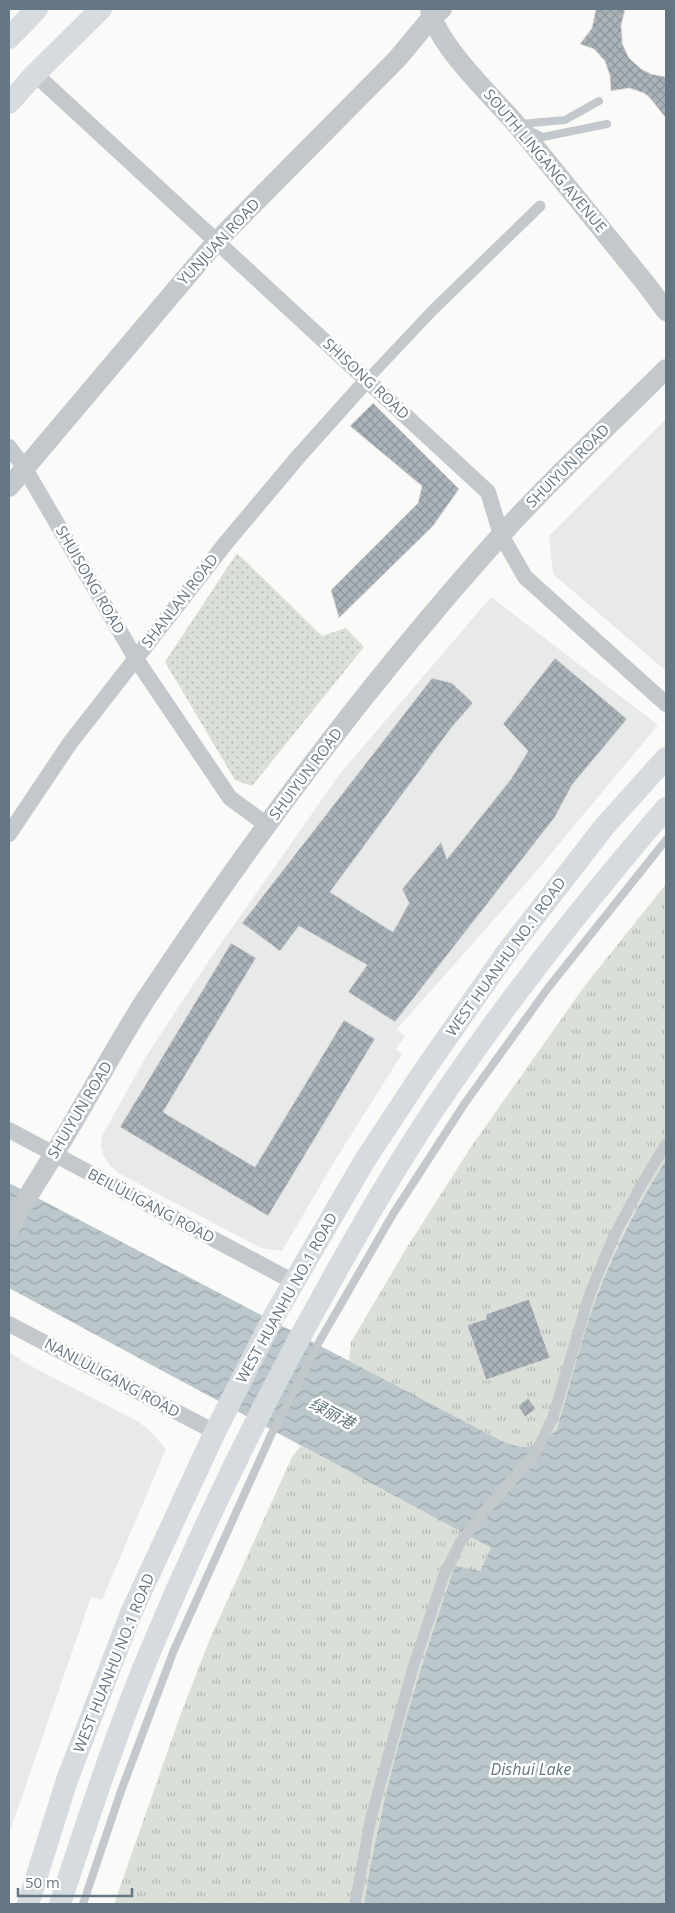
<svg xmlns="http://www.w3.org/2000/svg" width="675" height="1913" font-family="'Open Sans','Noto Sans SC',sans-serif">
<style>
.built{fill:#e8e9e9}
.grass{fill:url(#grass-dots)}
.park{fill:url(#park-tufts)}
.water{fill:url(#water-waves)}
.building{fill:url(#building-cross-hatch);stroke:#dcdcda}
.lines{fill:none;stroke-linecap:round;stroke-linejoin:round}
.service{stroke:#c3c8cc;stroke-width:8}
.pedestrian{stroke:#c3c8cc;stroke-width:11}
.minor{stroke:#c3c8cc;stroke-width:16}
.tertiary{stroke:#c3c8cc;stroke-width:20}
.secondary{stroke:#d6dbdf;stroke-width:22}
.labels{text-anchor:middle;stroke-width:5;stroke-linejoin:round;paint-order:stroke}
.street-label{font-size:15px;fill:#657683;stroke:#fff}
.water-label{font-size:16px;font-style:italic;fill:#60757c;stroke:#fff}
</style>
<defs>
<pattern id="grass-dots" width="8" height="8" patternUnits="userSpaceOnUse" patternTransform="scale(1.25)"><rect width="8" height="8" fill="#dadfd7"/><path d="M2 2h.1M6 6h.1" fill="none" stroke="#b4b9b4" stroke-width="1.8" stroke-linecap="round"/></pattern>
<pattern id="park-tufts" width="24" height="20" patternUnits="userSpaceOnUse" patternTransform="scale(1.25)"><rect width="24" height="20" fill="#dadfd7"/><path d="M3 7l-1-3M5 7V3M7 7l1-3M15 17l-1-3M17 17v-4M19 17l1-3" fill="none" stroke="#b4b9b4"/></pattern>
<pattern id="water-waves" width="16" height="10" patternUnits="userSpaceOnUse" patternTransform="scale(1.25)"><rect width="16" height="10" fill="#bbc7cb"/><path d="M0 5q4-4 8 0t8 0" fill="none" stroke="#9ca6aa"/></pattern>
<pattern id="building-cross-hatch" width="8" height="8" patternUnits="userSpaceOnUse" patternTransform="scale(1.25)"><rect width="8" height="8" fill="#aab3b9"/><path d="M0 0l8 8M0 8l8-8" fill="none" stroke="#8e969c"/></pattern>
</defs>
<rect width="100%" height="100%" fill="#fafaf8"/>
<g class="built">
<path d="M666,419V671L553,574L549,536Z"/>
<path d="M491,597L658,725L529,880L397,1029L405,1036L396,1049L402,1054L334,1162L282,1251L261,1248L120,1174L111,1167L104,1157L101,1146L102,1136L147,1055L210,959L339,775Z"/>
<path d="M9,1352L27,1364L139,1422L150,1431L166,1449L102,1600L91,1597L9,1834Z"/>
</g>
<path class="grass" d="M237,553L322,636L346,628L364,647L252,786L235,780L165,662Z"/>
<g class="park">
<path d="M666,884V1160C639,1202 614,1248 597,1296C581,1339 570,1385 557,1429C538,1448 529,1451 504,1442L349,1361L351,1342L406,1249L471,1147L586,984Z"/>
<path d="M301,1446L491,1548L480,1571L455,1567L380,1817L364,1904H114L179,1719L209,1641L292,1457Z"/>
</g>
<path class="water" d="M666,1160V1904H364C382,1788 417,1677 455,1566L480,1571L491,1548L9,1288V1183L504,1442C529,1451 538,1448 557,1429C570,1385 581,1339 597,1296C615,1248 639,1202 666,1160Z"/>
<g class="building">
<path d="M596,9H625L621,26L622,35V43L629,58L641,69L651,74L666,77V118L650,98L644,93L629,88L611,91L610,76L605,61L594,49L580,44L592,28Z"/>
<path d="M373,403L459,489L433,526L339,618L331,590L418,503L422,486L350,426Z"/>
<path d="M555,658L627,719L572,785L555,817L395,1022L348,992L367,965L299,926L280,951L242,923L432,678L452,683L473,703L452,727L330,892L393,932L409,903L402,889L441,842L447,859L511,779L528,751L503,724Z"/>
<path d="M231,943L256,958L163,1112L255,1167L344,1020L375,1039L268,1216L120,1127Z"/>
<path d="M529,1299L550,1358L486,1380L467,1325L486,1319V1314Z"/>
<path d="M528,1398L536,1409L525,1417L518,1406Z"/>
</g>
<g class="lines">
<g class="service">
<path d="M520,124L565,120L599,101"/>
<path d="M529,130L543,137L607,124"/>
<path d="M83,1904L121,1791L174,1650L271,1435L319,1342L393,1214L465,1103L548,988L666,840"/>
</g>
<g class="pedestrian">
<path d="M367,380L432,311L540,206"/>
<path d="M355,1904L371,1817L414,1664L444,1575L461,1541L488,1507L536,1453L553,1417L590,1293L614,1236L640,1187L666,1144"/>
</g>
<g class="minor">
<path d="M35,74L488,492L501,535L525,577L666,704"/>
<path d="M9,447L24,467L136,659L230,798L267,825"/>
<path d="M9,834L70,743L225,544L298,457L367,380"/>
<path d="M9,1130L294,1282"/>
<path d="M9,1324L215,1432"/>
</g>
<g class="tertiary">
<path d="M430,9C437,45 491,95 516,124C560,177 603,231 646,284L666,311"/>
<path d="M9,487L216,242L398,58L432,17L442,9"/>
<path d="M9,1229C23,1203 39,1179 54,1154C86,1103 113,1050 146,999C253,837 371,680 501,535C553,477 611,424 666,369"/>
</g>
<g class="secondary">
<path d="M9,38L37,9"/>
<path d="M9,103L35,74L101,9"/>
<path d="M28,1904L67,1780L131,1613L215,1432L274,1316L365,1160L421,1075L504,956L604,827L666,758"/>
<path d="M60,1904C87,1822 114,1739 147,1659C202,1526 265,1397 336,1272C370,1211 405,1151 445,1093C513,993 588,899 666,808"/>
</g>
</g>
<g class="labels">
<g class="street-label">
<text transform="translate(545 161) rotate(50)" y="5">SOUTH LINGANG AVENUE</text>
<text transform="translate(219 242) rotate(-47)" y="5">YUNJUAN ROAD</text>
<text transform="translate(366 379) rotate(43)" y="5">SHISONG ROAD</text>
<text transform="translate(568 466) rotate(-45)" y="5">SHUIYUN ROAD</text>
<text transform="translate(90 580) rotate(60)" y="5">SHUISONG ROAD</text>
<text transform="translate(180 601) rotate(-52)" y="5">SHANLAN ROAD</text>
<text transform="translate(306 774) rotate(-53)" y="5">SHUIYUN ROAD</text>
<text transform="translate(506 957) rotate(-54)" y="5">WEST HUANHU NO.1 ROAD</text>
<text transform="translate(80 1110) rotate(-59)" y="5">SHUIYUN ROAD</text>
<text transform="translate(151 1206) rotate(28)" y="5">BEILÜLIGANG ROAD</text>
<text transform="translate(287 1298) rotate(-61)" y="5">WEST HUANHU NO.1 ROAD</text>
<text transform="translate(112 1378) rotate(28)" y="5">NANLÜLIGANG ROAD</text>
<text transform="translate(114 1663) rotate(-68)" y="5">WEST HUANHU NO.1 ROAD</text>
</g>
<g class="water-label">
<text transform="translate(332 1413) rotate(28)" y="6">绿丽港</text>
<text x="531" y="1775">Dishui Lake</text>
</g>
</g>
<rect width="675" height="1913" fill="none" stroke="#657683" stroke-width="20"/>
<path d="M18 1888v8h114v-8" fill="none" stroke="#657683" stroke-width="2.5"/>
<text x="25" y="1888" font-size="15" fill="#657683" stroke="#ffffff" stroke-width="4" paint-order="stroke">50 m</text>
</svg>
